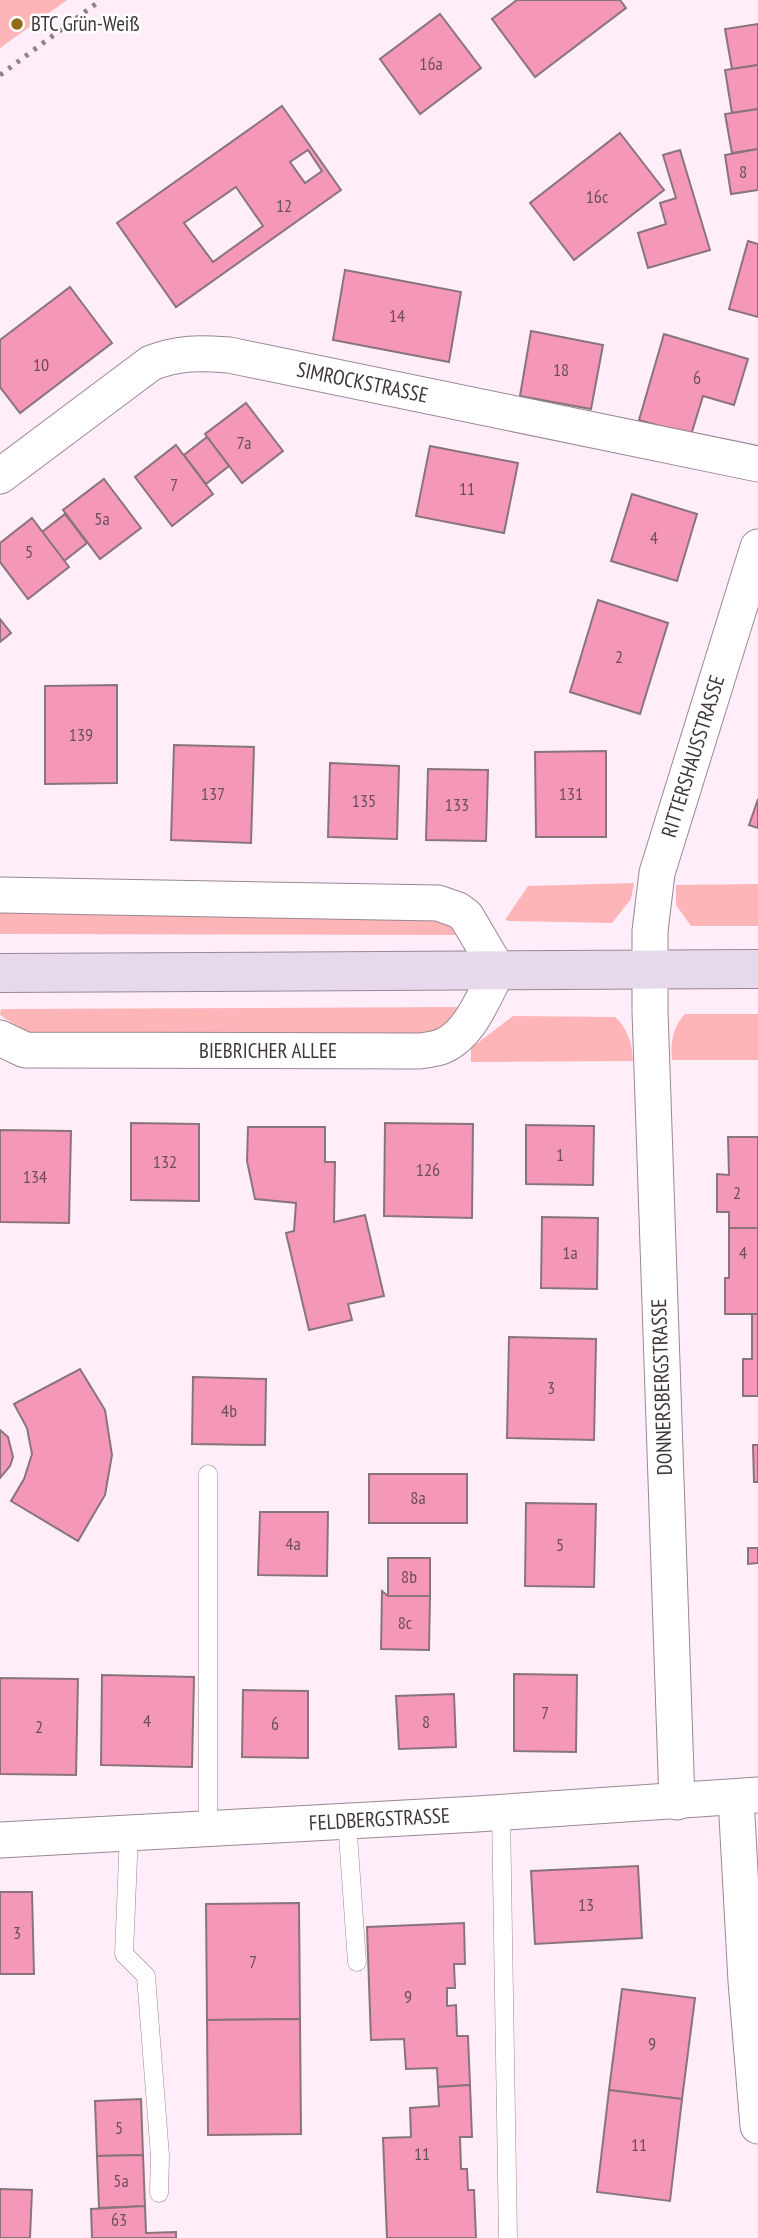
<svg xmlns="http://www.w3.org/2000/svg" width="758" height="2238" font-family="'PT Sans Narrow',sans-serif">
<style>
.green{fill:#fdb5b7}
.building{fill:#f497b9;stroke:#89747a;stroke-width:2;fill-rule:evenodd}
.lines{fill:none;stroke-linecap:round;stroke-linejoin:round}
.service-casing{stroke:#9a8794;stroke-width:19}
.minor-casing{stroke:#9a8794;stroke-width:37}
.secondary-casing{stroke:#9a8794;stroke-width:40}
.service{stroke:#fff;stroke-width:18}
.minor{stroke:#fff;stroke-width:35}
.secondary{stroke:#e6d9eb;stroke-width:38}
.rail{stroke:#8e828a;stroke-width:5;stroke-dasharray:3.5 7;stroke-linecap:butt}
.poi-dot{fill:#956a16;stroke:#fff;stroke-width:2.5}
.labels{text-anchor:middle;stroke-width:5;stroke-linejoin:round;paint-order:stroke}
.number-label{font-size:18px;fill:#6c4f5b}
.poi-label{font-size:21px;fill:#3f373c;stroke:#fff;text-anchor:start}
.street-label{font-size:21px;fill:#3f373c;stroke:#fff}
</style>
<rect width="100%" height="100%" fill="#ffeefa"/>
<g class="green">
<path d="M0,0H67L0,48Z"/>
<path d="M634,883L631,899L612,923L509,921L505,920L528,886Z"/>
<path d="M758,884V926H691L676,905V885Z"/>
<path d="M438,912L459,932L455,935L0,934V913Z"/>
<path d="M461,1007L456,1017L430,1035L37,1039L0,1015L1,1009Z"/>
<path d="M685,1014H758V1060H672C670,1042 673,1027 685,1014Z"/>
<path d="M513,1016L615,1017C628,1029 632,1043 633,1061L471,1062V1048Z"/>
</g>
<g class="building">
<path d="M517,0H620L626,8L535,77L492,19Z"/>
<path d="M440,14L481,68L420,114L380,59Z"/>
<path d="M758,24V65L732,69L725,29Z"/>
<path d="M758,65V109L732,113L725,70Z"/>
<path d="M282,106L341,190L176,307L117,223ZM308,150L322,171L305,183L290,162ZM236,187L263,226L213,262L184,223Z"/>
<path d="M758,109V149L732,153L725,114Z"/>
<path d="M620,133L664,190L574,260L530,203Z"/>
<path d="M758,149V190L731,194L725,155Z"/>
<path d="M680,150L710,250L648,268L638,233L666,224L660,203L676,198L663,155Z"/>
<path d="M748,241L758,244V317L729,309Z"/>
<path d="M345,270L461,292L449,362L333,340Z"/>
<path d="M70,287L112,343L20,413L0,387V340Z"/>
<path d="M531,331L603,345L591,409L520,396Z"/>
<path d="M664,334L748,359L734,405L703,396L691,435L639,420Z"/>
<path d="M246,403L283,451L242,483L205,434Z"/>
<path d="M207,437L229,466L206,484L184,455Z"/>
<path d="M176,445L213,494L172,526L135,477Z"/>
<path d="M430,446L518,463L504,533L416,516Z"/>
<path d="M104,479L141,528L100,559L63,510Z"/>
<path d="M632,494L697,514L677,581L611,561Z"/>
<path d="M65,514L87,543L64,561L42,532Z"/>
<path d="M32,518L69,567L28,599L0,562V543Z"/>
<path d="M598,600L668,623L640,714L570,692Z"/>
<path d="M0,619L11,633L0,642Z"/>
<path d="M117,685V783L45,784V686Z"/>
<path d="M174,745L254,747L251,843L171,840Z"/>
<path d="M606,751V837H536L535,752Z"/>
<path d="M330,763L399,766L397,839L328,837Z"/>
<path d="M428,769L488,770L486,841L426,840Z"/>
<path d="M758,799V828L749,825Z"/>
<path d="M131,1123L199,1124V1201L131,1200Z"/>
<path d="M385,1123L473,1124L472,1218L384,1216Z"/>
<path d="M526,1125L594,1126L593,1185L526,1184Z"/>
<path d="M248,1127H325V1162H335L334,1222L365,1215L384,1296L348,1304L352,1320L309,1330L286,1233L294,1231L296,1203L255,1199L247,1161Z"/>
<path d="M0,1130L71,1131L69,1223L0,1222Z"/>
<path d="M728,1137H758V1228H729V1212H717V1174L729,1175Z"/>
<path d="M542,1217L598,1218L597,1289L541,1288Z"/>
<path d="M729,1228H758V1314H725V1278H729Z"/>
<path d="M752,1314H758V1396H743V1359H752Z"/>
<path d="M509,1337L596,1339L594,1440L507,1438Z"/>
<path d="M80,1369L105,1410L112,1455L105,1495L78,1541L11,1501L24,1479L32,1454L27,1428L14,1404Z"/>
<path d="M193,1377L266,1379L265,1445L192,1444Z"/>
<path d="M0,1430L8,1437L13,1457L10,1466L0,1478Z"/>
<path d="M753,1445H758V1482H754Z"/>
<rect x="369" y="1474" width="98" height="49"/>
<path d="M526,1503L596,1504L594,1587L525,1586Z"/>
<path d="M260,1512H328L327,1576L258,1575Z"/>
<path d="M748,1548H758V1563L748,1564Z"/>
<rect x="388" y="1558" width="42" height="38"/>
<path d="M382,1591L388,1596H430L429,1650L381,1649Z"/>
<path d="M514,1674L577,1675L576,1752L514,1751Z"/>
<path d="M102,1675L194,1677L192,1767L101,1765Z"/>
<path d="M0,1678L78,1679L76,1775L0,1774Z"/>
<path d="M243,1690L308,1691V1758L242,1757Z"/>
<path d="M454,1694L456,1747L399,1749L396,1696Z"/>
<path d="M638,1866L642,1938L535,1944L531,1871Z"/>
<path d="M0,1892H32L34,1974H0Z"/>
<path d="M299,1903L300,2019L207,2020L206,1904Z"/>
<path d="M464,1923L465,1964H454L455,1988H447V2006L456,2005L457,2036H468L470,2085L438,2087L437,2068L406,2069L404,2039L371,2040L367,1927Z"/>
<path d="M622,1989L695,1998L682,2099L609,2090Z"/>
<path d="M300,2019L301,2134L208,2135L207,2020Z"/>
<path d="M470,2085L472,2137H460L461,2169H467L468,2190H474L476,2238H387L383,2138L411,2137L410,2108L439,2106L438,2087Z"/>
<path d="M609,2090L682,2099L670,2201L597,2192Z"/>
<path d="M141,2099L143,2155L97,2156L95,2101Z"/>
<path d="M143,2155L145,2206L99,2208L97,2156Z"/>
<path d="M0,2189L32,2190L30,2238H0Z"/>
<path d="M145,2206L146,2233L176,2232V2238H92L91,2209Z"/>
</g>
<g class="lines">
<g class="service-casing">
<g id="service">
<path d="M501,1813L508,2238"/>
<path d="M347,1821L357,1962"/>
<path d="M208,1829V1474"/>
<path d="M129,1833L124,1954L146,1976L160,2156L159,2193"/>
</g>
</g>
<g class="minor-casing">
<g id="minor">
<path id="s1" d="M0,476L151,363C180,352 199,353 229,355L758,464"/>
<path d="M0,895L438,903L458,910L466,916L498,970C484,995 471,1034 443,1046C436,1049 428,1050 420,1051L25,1050L0,1038"/>
<path d="M736,1798L746,1981L758,2126"/>
<path id="s2" d="M677,1802L650,1011V931L657,873L758,547"/>
<path id="s3" d="M0,1840L477,1814L758,1795"/>
</g>
</g>
<g class="secondary-casing">
<path id="secondary" d="M0,973L758,969"/>
</g>
<use href="#service" class="service"/>
<use href="#minor" class="minor"/>
<use href="#secondary" class="secondary"/>
<path class="rail" d="M0,75L101,0"/>
</g>
<circle class="poi-dot" cx="17" cy="24" r="7"/>
<g class="labels">
<g class="number-label">
<text x="431" y="70">16a</text>
<text x="743" y="178">8</text>
<text x="597" y="203">16c</text>
<text x="284" y="212">12</text>
<text x="397" y="322">14</text>
<text x="41" y="371">10</text>
<text x="561" y="376">18</text>
<text x="697" y="384">6</text>
<text x="244" y="449">7a</text>
<text x="174" y="491">7</text>
<text x="467" y="495">11</text>
<text x="102" y="525">5a</text>
<text x="654" y="544">4</text>
<text x="29" y="558">5</text>
<text x="619" y="663">2</text>
<text x="81" y="741">139</text>
<text x="213" y="800">137</text>
<text x="571" y="800">131</text>
<text x="364" y="807">135</text>
<text x="457" y="811">133</text>
<text x="560" y="1161">1</text>
<text x="165" y="1168">132</text>
<text x="428" y="1176">126</text>
<text x="35" y="1183">134</text>
<text x="737" y="1199">2</text>
<text x="570" y="1259">1a</text>
<text x="743" y="1259">4</text>
<text x="551" y="1394">3</text>
<text x="229" y="1417">4b</text>
<text x="418" y="1504">8a</text>
<text x="293" y="1550">4a</text>
<text x="560" y="1551">5</text>
<text x="409" y="1583">8b</text>
<text x="405" y="1629">8c</text>
<text x="545" y="1719">7</text>
<text x="147" y="1727">4</text>
<text x="426" y="1728">8</text>
<text x="275" y="1730">6</text>
<text x="39" y="1733">2</text>
<text x="586" y="1911">13</text>
<text x="17" y="1939">3</text>
<text x="253" y="1968">7</text>
<text x="408" y="2003">9</text>
<text x="652" y="2050">9</text>
<text x="119" y="2134">5</text>
<text x="639" y="2151">11</text>
<text x="422" y="2160">11</text>
<text x="121" y="2187">5a</text>
<text x="119" y="2226">63</text>
</g>
<g class="poi-label">
<text x="31" y="31">BTC Grün-Weiß</text>
</g>
<g class="street-label">
<text dy="7" stroke="none"><textPath href="#s1" startOffset="404">SIMROCKSTRASSE</textPath></text>
<text dy="7" stroke="none"><textPath href="#s2" startOffset="1052">RITTERSHAUSSTRASSE</textPath></text>
<text x="268" y="1058">BIEBRICHER ALLEE</text>
<text transform="translate(662 1387) rotate(-92)" y="7">DONNERSBERGSTRASSE</text>
<text dy="7" stroke="none"><textPath href="#s3" startOffset="380">FELDBERGSTRASSE</textPath></text>
</g>
</g>
</svg>
